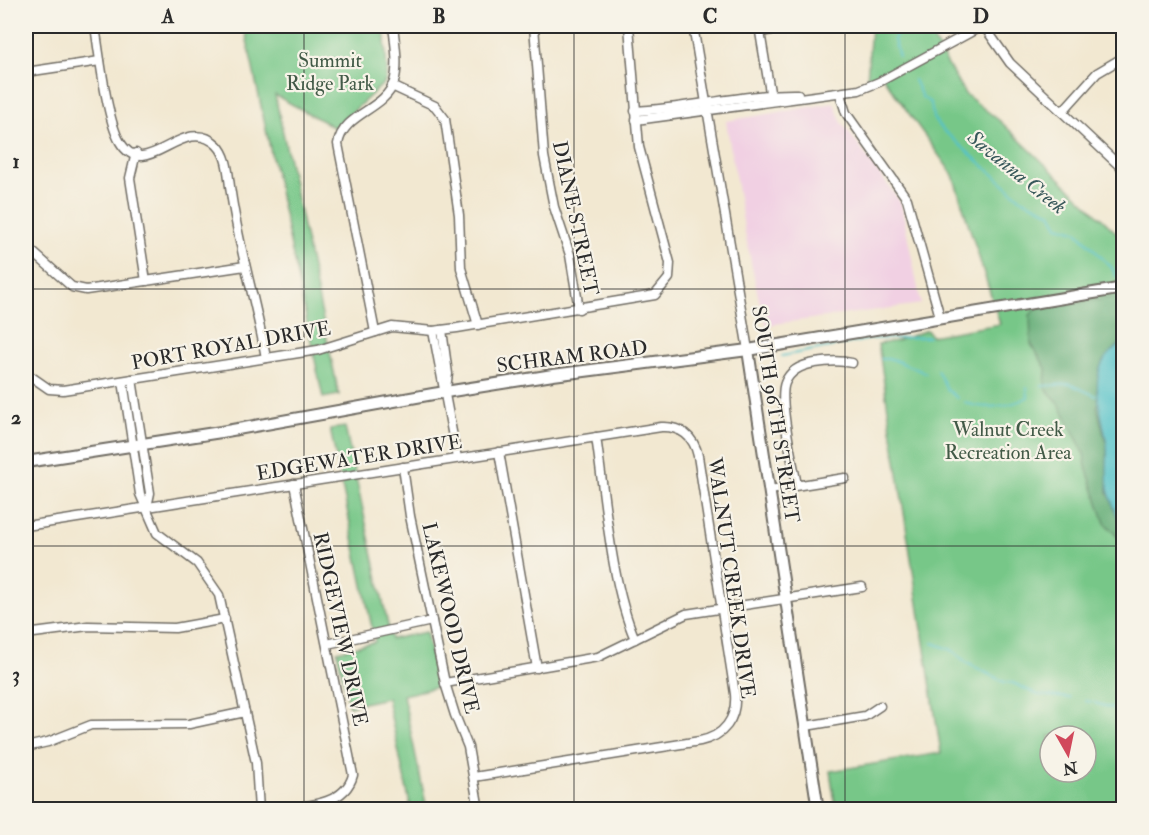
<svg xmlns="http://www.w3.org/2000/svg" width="1149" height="835" font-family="'IM FELL Double Pica',serif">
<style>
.built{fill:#f1d0e3}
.green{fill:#77c788;stroke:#51795a;stroke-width:1.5;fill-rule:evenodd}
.forest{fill:#61ac74;stroke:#466c50;stroke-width:1.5}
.water{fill:#54c2c9;stroke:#40767a;stroke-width:1.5}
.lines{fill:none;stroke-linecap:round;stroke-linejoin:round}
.stream{stroke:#54c2c9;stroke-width:2}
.minor-casing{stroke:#716d65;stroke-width:11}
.major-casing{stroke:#716d65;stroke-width:14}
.minor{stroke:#fff;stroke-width:8}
.major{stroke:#fff;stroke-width:10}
.grid{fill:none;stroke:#2b2b2b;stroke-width:1.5;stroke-opacity:0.55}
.labels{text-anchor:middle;stroke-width:4.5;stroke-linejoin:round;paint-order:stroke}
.park-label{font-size:20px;fill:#425a47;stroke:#f7f3e8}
.street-label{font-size:20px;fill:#2b2b2b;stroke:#f7f3e8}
.water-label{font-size:21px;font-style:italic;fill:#37585a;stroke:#f7f3e8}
.neatline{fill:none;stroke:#2b2b2b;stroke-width:2}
.grid-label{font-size:20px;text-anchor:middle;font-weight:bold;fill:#2b2b2b}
</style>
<rect width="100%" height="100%" fill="#f7f3e8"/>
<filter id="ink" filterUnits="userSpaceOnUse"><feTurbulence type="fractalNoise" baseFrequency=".0167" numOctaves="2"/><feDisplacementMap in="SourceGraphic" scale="12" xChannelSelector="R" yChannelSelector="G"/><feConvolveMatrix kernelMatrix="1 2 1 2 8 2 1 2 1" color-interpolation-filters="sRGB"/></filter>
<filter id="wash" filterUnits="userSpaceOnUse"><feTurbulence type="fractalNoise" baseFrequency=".008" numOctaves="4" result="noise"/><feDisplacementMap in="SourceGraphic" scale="24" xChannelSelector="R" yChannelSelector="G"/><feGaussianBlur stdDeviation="1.35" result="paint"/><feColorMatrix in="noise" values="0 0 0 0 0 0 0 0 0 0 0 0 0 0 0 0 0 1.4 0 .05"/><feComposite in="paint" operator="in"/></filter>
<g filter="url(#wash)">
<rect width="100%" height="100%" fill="#f2e8d1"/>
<path class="built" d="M834,103L842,123L901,203L921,304L767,325L761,310L745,233L726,121Z"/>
<g class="green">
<path d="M244,26H384L387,71L385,82L335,128L275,95L339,395L323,398Z"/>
<path d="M871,26H928L935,43L965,94L1000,121L1123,239V809H836L830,771L941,753L878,344L897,341L927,330L931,336L1000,324L953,175L880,73L867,80ZM1050,736H1086V772H1050Z"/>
<path d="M345,427L391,639L426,632L438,687L403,695L427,809H411L387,698L349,706L337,651L375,642L330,429Z"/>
</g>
<path class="forest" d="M1123,296V343L1097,407L1107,446L1108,494L1114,502L1123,530V543L1105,523L1086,467L1084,453L1058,402L1045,388L1046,368L1031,344L1030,315L1036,309Z"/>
<path class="water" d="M1123,343V532C1118,519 1113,506 1109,493C1105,478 1108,461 1107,447C1103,410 1080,366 1123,343Z"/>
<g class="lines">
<g class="stream">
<path d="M899,57L894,40L900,26"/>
<path d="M914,80L922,97L931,103L933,118L943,130L1021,199L1051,213L1058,226L1076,231L1112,268L1116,276"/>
<path d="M782,356L871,339L929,337"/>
<path d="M881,359H892L926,373"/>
<path d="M937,370L947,389L957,398"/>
<path d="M1042,386L1070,384L1096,396"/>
<path d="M965,402C981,411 1012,406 1028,397L1027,388"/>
<path d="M933,643L952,650L967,663L1004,682L1013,683L1038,695L1070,698"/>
<path d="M1085,701L1092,702"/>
<path d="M1095,703L1115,709"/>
<path d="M1119,709L1124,710"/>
</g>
</g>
</g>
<g filter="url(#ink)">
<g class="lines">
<g class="minor-casing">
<g id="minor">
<path d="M95,26C99,52 107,121 120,142C146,185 183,112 217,145C229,157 228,177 231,193C239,249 256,302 266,358"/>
<path d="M534,26L544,156L554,207L570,255L579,309"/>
<path d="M693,26L748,350"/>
<path d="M759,26L771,98"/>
<path d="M984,26L1010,63L1124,170"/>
<path d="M760,32L797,26"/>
<path d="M26,72L100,61"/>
<path d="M392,86L435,106L445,119L459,215L461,268L478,325"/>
<path d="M840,94L846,113L907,199L940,317"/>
<path d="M635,111C690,109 743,93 798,94"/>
<path d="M1062,112L1097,73L1124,57"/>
<path d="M636,120L859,90L879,82L982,26"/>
<path d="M136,153L130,178L146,281"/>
<path d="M26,246L72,287L86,290L245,266"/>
<path d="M442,330L448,374L446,388"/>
<path d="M433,331L457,458"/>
<path d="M375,332L338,144C343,113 385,110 394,82C399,66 395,42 393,26"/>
<path d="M26,373L49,389L63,390L318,350L392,327L433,331L457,328L655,295L669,278L670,263L639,147L629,26"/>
<path d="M132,379L150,493L147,507"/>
<path d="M123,381L140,494L157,533L197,563L219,595L256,763L259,810"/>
<path d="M596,437C605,497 611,585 635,639"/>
<path d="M499,452L537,668"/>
<path d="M403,467L410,516L445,683L455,715L468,747L479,810"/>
<path d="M797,485C793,464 778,400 785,383C790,370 802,365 815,363C828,361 839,360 852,363"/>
<path d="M770,490L845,478"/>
<path d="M26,526L661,427C680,426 694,436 698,456L735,694C737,719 724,736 700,741L474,777"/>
<path d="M26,634L88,626L175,628L225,619"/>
<path d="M327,644L432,621"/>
<path d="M445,683L598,657L686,614L862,587"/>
<path d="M806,726L865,716L880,706"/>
<path d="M26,747L48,742L91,725L189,724L245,712"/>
<path d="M272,810C300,806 344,808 353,775L294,484"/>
</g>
</g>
<g class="major-casing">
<g id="major">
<path d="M748,350L818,810"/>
<path d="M26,462L221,432L433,394L553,375L748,350L1124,288"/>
</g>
</g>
<use href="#minor" class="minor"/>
<use href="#major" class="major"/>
</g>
</g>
<path class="grid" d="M304,26V810M574,26V810M845,26V810M26,289H1124M26,546H1124"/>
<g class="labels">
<g class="park-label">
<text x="330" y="67">Summit<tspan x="330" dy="23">Ridge Park</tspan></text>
<text x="1008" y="436">Walnut Creek<tspan x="1008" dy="23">Recreation Area</tspan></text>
</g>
<g class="street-label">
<text transform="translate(576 218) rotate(78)" y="7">DIANE STREET</text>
<text transform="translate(231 345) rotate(-10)" y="7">PORT ROYAL DRIVE</text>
<text transform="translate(572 356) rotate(-7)" y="7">SCHRAM ROAD</text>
<text transform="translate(776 414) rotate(81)" y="7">SOUTH 96TH STREET</text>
<text transform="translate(359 457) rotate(-9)" y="7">EDGEWATER DRIVE</text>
<text transform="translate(732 578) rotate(82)" y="7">WALNUT CREEK DRIVE</text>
<text transform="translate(451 618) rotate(77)" y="7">LAKEWOOD DRIVE</text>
<text transform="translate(341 629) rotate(78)" y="7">RIDGEVIEW DRIVE</text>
</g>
<g class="water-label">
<text transform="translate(1017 172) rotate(39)" y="7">Savanna Creek</text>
</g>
</g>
<rect width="1149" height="835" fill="none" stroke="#f7f3e8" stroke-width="66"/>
<g transform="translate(1068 754) rotate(171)"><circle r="28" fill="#f7f3e8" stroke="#a5a39c" stroke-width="1.5"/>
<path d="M0-4.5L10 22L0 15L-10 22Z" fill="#d1495b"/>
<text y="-9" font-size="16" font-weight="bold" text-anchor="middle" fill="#2b2b2b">N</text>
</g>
<rect x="33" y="33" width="1083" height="769" class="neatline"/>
<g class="grid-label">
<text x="168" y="23">A</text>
<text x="439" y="23">B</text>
<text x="710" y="23">C</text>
<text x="981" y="23">D</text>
<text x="16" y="168">1</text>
<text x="16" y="424">2</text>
<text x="16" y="681">3</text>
</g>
</svg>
